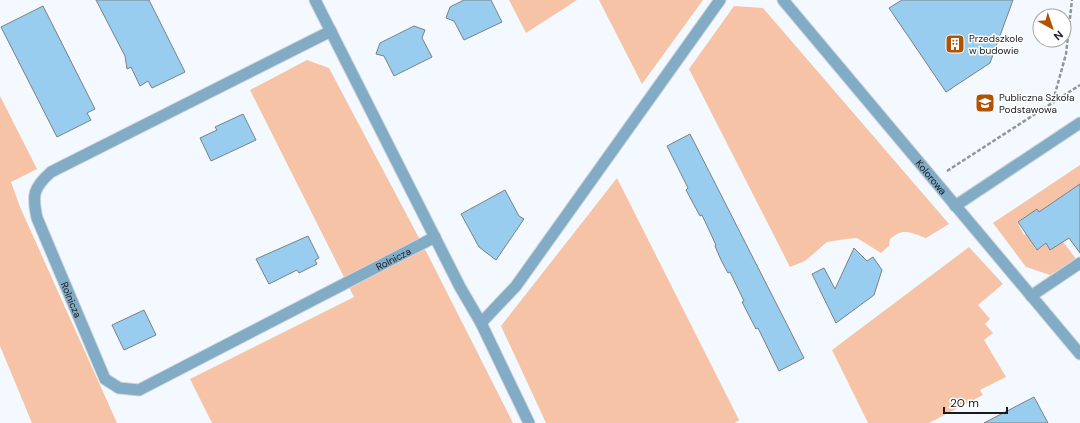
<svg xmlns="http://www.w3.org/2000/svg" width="1080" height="423" font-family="'DM Sans',sans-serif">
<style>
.green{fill:#f7c3a6}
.building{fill:#99cdef;stroke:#7b8185}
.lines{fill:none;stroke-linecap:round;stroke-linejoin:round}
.service-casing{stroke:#d0d5da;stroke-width:13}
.minor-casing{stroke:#d0d5da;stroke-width:13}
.path{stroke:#919699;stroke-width:2.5;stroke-dasharray:4 2;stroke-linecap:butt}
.service{stroke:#82abc6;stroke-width:11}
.minor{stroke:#82abc6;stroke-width:11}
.labels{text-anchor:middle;stroke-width:3;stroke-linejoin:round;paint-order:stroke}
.poi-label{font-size:10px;fill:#181b1c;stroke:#fff;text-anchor:start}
.street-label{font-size:10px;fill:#181b1c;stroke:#fff}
</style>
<rect width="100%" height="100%" fill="#f3f9fe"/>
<g class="green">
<path d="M509,0H577L526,33Z"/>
<path d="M599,0H703L642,84Z"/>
<path d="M734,6L763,8L949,224L926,238C911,233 904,227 890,239L889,246L881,253L857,238L846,239L827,242L805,261L790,267L689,69Z"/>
<path d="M307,60L329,68L428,255L513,423H212L190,379L354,297L250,90Z"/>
<path d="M0,96L37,169L11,182L20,207L117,423H32L0,346Z"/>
<path d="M1080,165V184L1039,212L1037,209L1017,222L1024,235L1026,234L1036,250L1046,243L1050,249L1061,239L1076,259L1050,275L1026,267L993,223Z"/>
<path d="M617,178L739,420L735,423H546L501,326Z"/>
<path d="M969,247L1003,284L978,305L990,319L985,324L993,333L984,340L1006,377L980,390L983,395L929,423H868L832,350Z"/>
</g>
<g class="building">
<path d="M96,0H149L185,72L152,88L148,81L140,86L131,67L127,69L125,56Z"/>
<path d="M464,0H491L502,22L464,40L454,21L446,18L450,7Z"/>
<path d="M902,0H1013L990,63L946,92L889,8Z"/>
<path d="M43,6L95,109L87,113L91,120L57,137L1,27Z"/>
<path d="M414,26L425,30L422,38L432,57L394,76L384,56L376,54L380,43Z"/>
<path d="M243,114L256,140L211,161L200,138L217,130L215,127Z"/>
<path d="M690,134L804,358L779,371L758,328L756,329L742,302L744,301L730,272L728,273L721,260L715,246L716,245L702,215L700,216L686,190L688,188L667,146Z"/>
<path d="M1080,184V253L1069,238L1050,250L1046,243L1037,250L1018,222L1037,209L1039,212Z"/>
<path d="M505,190L519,216L524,219L496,260L479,247L461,214Z"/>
<path d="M308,236L319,258L315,260L317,264L299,273L297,270L269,284L256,259Z"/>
<path d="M854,248L867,261L873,257L882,270L874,295L836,323L812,274L824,268L835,289Z"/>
<path d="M144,310L156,335L124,350L112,325Z"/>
<path d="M1034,397L1048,423H984Z"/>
</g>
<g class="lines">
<g class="service-casing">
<path id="service" d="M1031,296L1080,263"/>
</g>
<g class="minor-casing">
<g id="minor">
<path d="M315,0L460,287L481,323L529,423"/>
<path id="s1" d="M783,0L1080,354"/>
<path id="s2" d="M331,31L51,172C33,188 32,195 37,218L105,379L119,388L139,390L435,237"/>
<path d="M955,206L1080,123"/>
<path d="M481,323L516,286L720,0"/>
</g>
</g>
<g class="path">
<path d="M1053,101L1066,54L1072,0"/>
<path d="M947,171L1080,85"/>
</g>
<use href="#service" class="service"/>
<use href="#minor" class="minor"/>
</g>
<defs>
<g id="building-square" transform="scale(1)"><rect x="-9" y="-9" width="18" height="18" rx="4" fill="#b15202" stroke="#fff"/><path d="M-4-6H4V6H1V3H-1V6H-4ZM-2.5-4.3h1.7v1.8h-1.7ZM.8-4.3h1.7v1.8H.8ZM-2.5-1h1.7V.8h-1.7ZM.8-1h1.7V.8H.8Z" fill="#fff"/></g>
<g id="school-square" transform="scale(1)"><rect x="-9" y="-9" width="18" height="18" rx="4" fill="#b15202" stroke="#fff"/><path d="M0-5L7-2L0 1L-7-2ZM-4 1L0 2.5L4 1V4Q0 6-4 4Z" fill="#fff"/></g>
</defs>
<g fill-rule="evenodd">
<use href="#building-square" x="955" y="44"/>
<use href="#school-square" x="985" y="103"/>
</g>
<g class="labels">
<g class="poi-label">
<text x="969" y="42">Przedszkole<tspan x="969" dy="12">w budowie</tspan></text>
<text x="999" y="101">Publiczna Szkoła<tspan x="999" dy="12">Podstawowa</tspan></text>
</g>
<g class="street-label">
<text dy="4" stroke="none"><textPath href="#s1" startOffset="231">Kolorowa</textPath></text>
<text dy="4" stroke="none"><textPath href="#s2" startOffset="863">Rolnicza</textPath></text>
<text dy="4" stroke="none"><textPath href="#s2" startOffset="454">Rolnicza</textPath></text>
</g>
</g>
<g transform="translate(1052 28) rotate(140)"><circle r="19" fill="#ffffff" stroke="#a3a4a4"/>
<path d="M0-3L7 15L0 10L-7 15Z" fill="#b15202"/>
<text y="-6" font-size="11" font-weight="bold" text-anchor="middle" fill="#181b1c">N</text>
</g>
<path d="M944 407v6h63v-6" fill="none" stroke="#181b1c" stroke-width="2"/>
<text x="950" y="407" font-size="12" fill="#181b1c" stroke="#ffffff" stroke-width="3" paint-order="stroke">20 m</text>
</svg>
